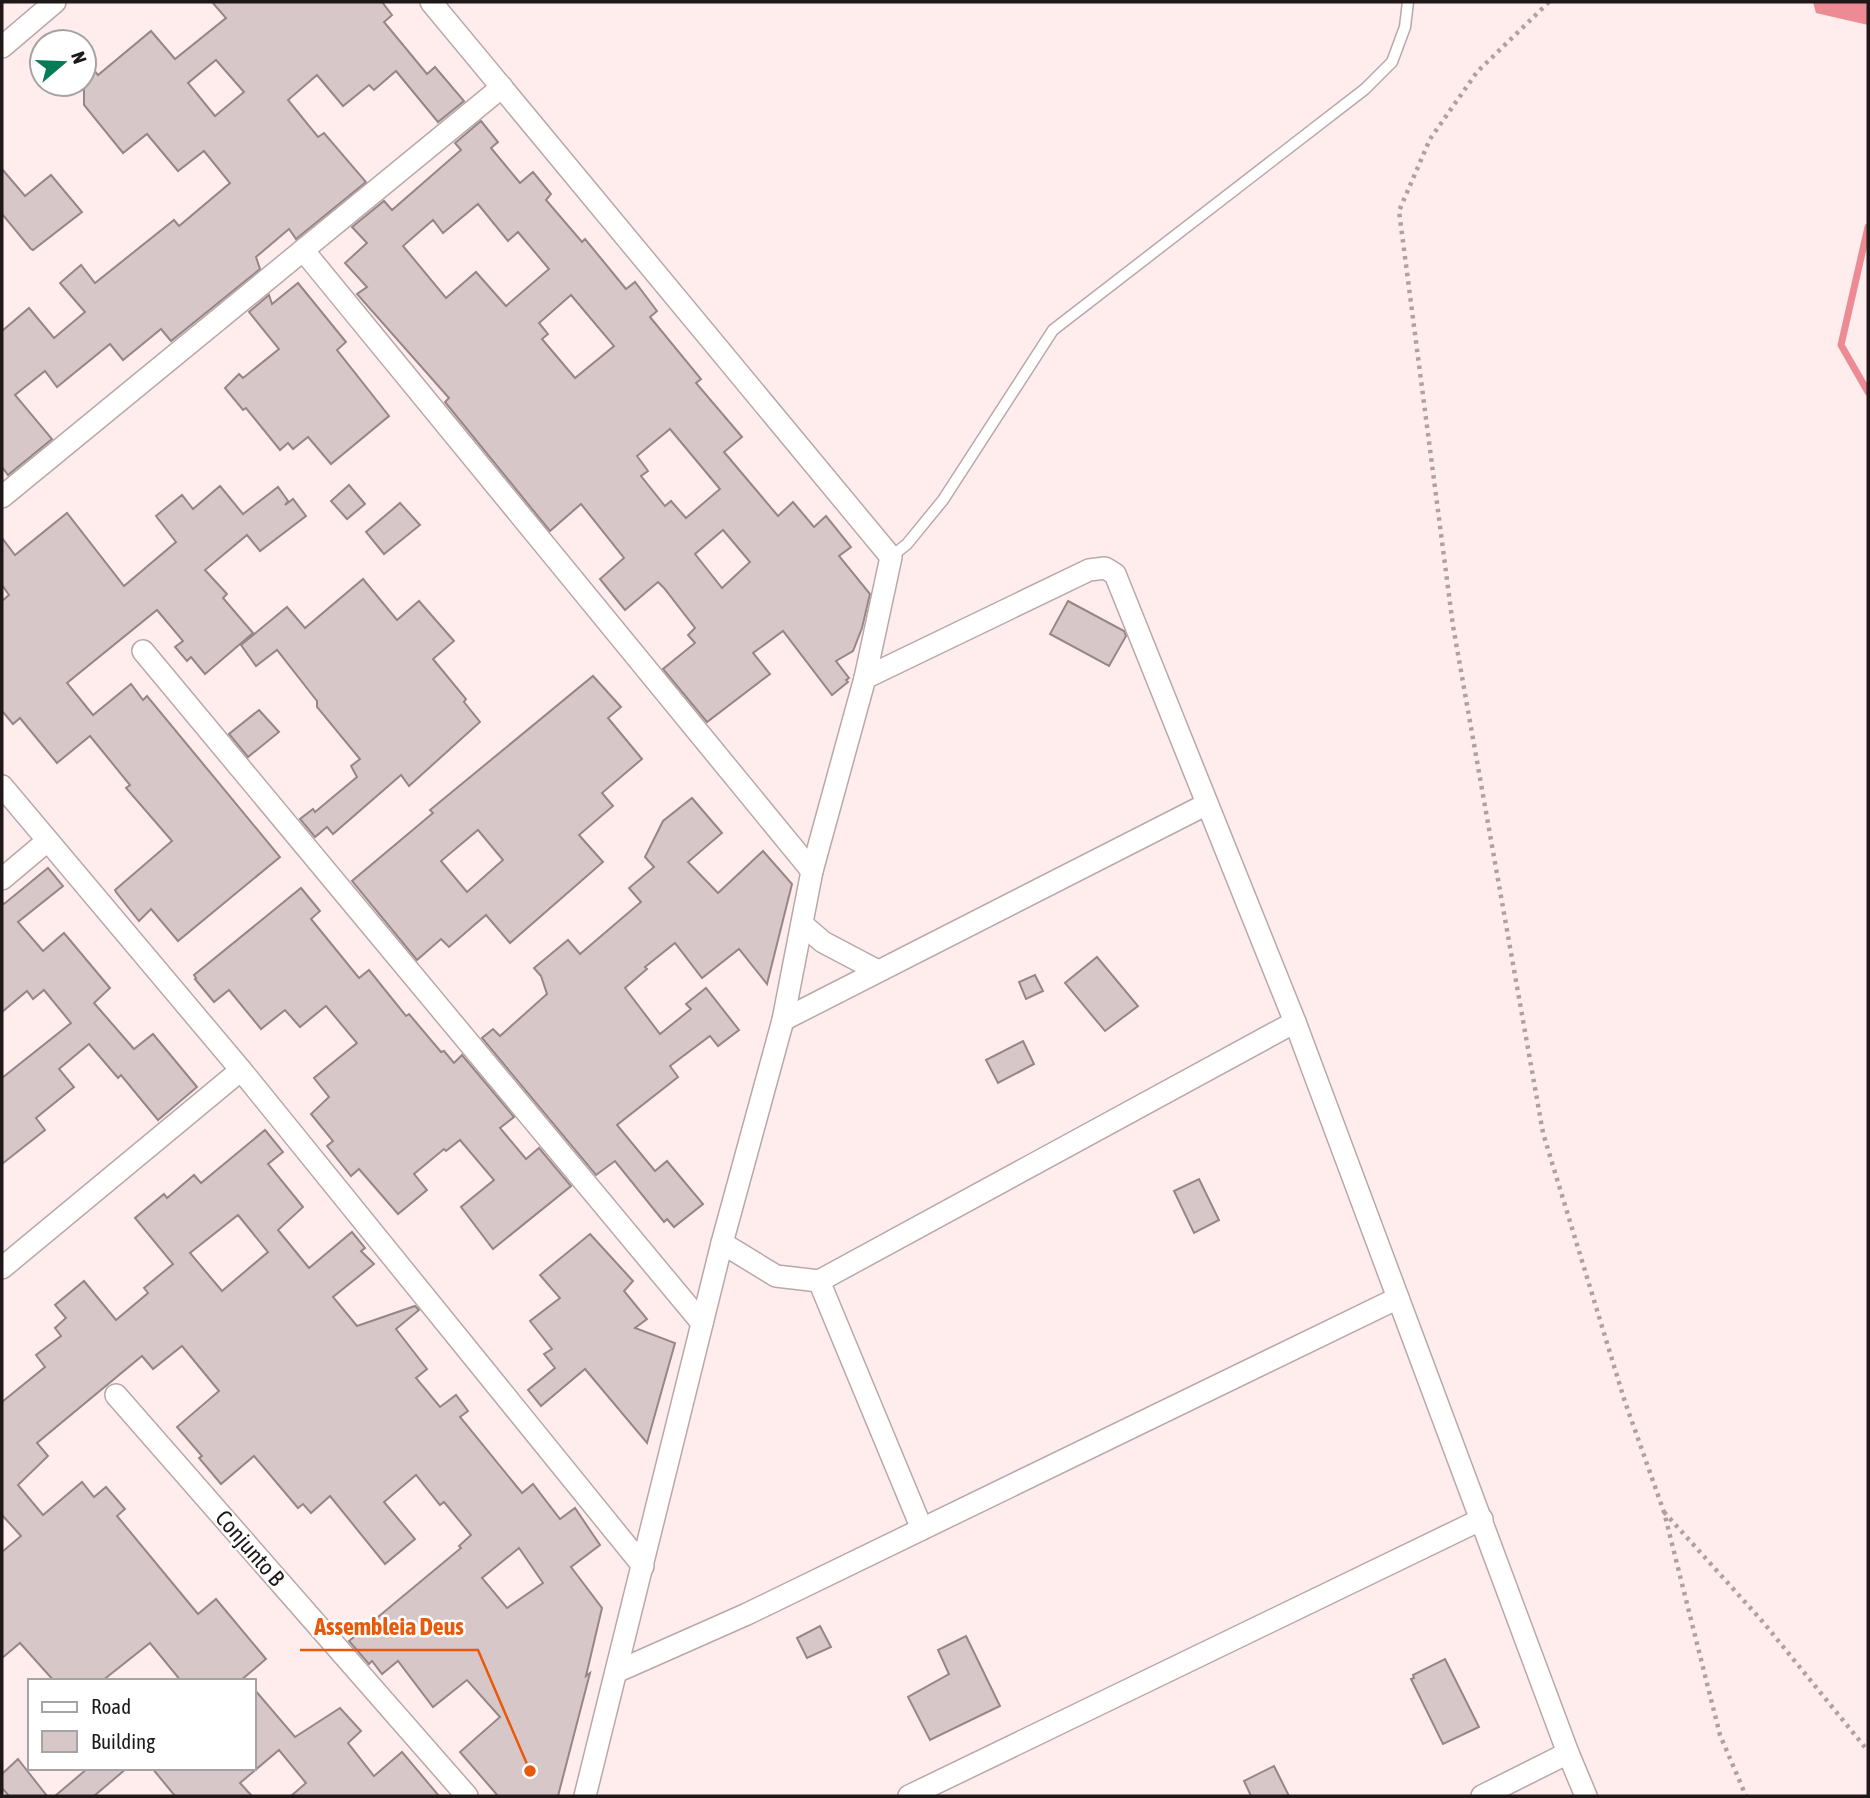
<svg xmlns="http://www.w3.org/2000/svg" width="1870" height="1798" font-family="'Asap Condensed',sans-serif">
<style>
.water{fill:#ec8b94}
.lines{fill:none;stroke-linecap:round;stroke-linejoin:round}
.stream{stroke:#ec8b94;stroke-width:7}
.building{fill:#d8c7c8;stroke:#968687;stroke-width:2;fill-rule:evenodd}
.lane-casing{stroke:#b9a8a9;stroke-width:13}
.street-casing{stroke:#b9a8a9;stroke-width:24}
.path{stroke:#afa1a2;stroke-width:4.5;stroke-dasharray:3.5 5;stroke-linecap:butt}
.lane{stroke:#fff;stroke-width:10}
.street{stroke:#fff;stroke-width:21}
.labels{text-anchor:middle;stroke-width:5;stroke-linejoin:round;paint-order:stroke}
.street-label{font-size:23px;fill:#1e1819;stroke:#fff}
.leader{fill:none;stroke:#e8590c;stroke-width:2.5}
.callout-dot{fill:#e8590c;stroke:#fff;stroke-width:2.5}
.callout-label{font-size:24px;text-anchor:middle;font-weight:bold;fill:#e8590c;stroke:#fff;stroke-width:5;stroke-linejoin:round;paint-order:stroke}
</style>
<rect width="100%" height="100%" fill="#ffedee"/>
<path class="water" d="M1813,2H1868V25L1816,13Z"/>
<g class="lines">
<path class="stream" d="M1868,227L1841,345L1868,392"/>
</g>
<g class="building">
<path d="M212,2H382L392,15L384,22L427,74L435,67L464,101L438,122L396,71L374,90L369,85L343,106L317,75L288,100L318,137L324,133L366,182L296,239L289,229L256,257L260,269L171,341L161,329L123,360L110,344L57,387L45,371L15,395L52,439L8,475L2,467V331L29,308L54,338L85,312L60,283L81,265L95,283L174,220L179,226L230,183L204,151L178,171L147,134L123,153L84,105V59L98,75L151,31L175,59L226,18ZM216,60L244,92L215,116L188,83Z"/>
<path d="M481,121L498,142L491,148L520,183L533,172L551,194L546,200L582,242L585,239L626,289L635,282L657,311L650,317L701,379L696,383L742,437L724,452L778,516L793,502L814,527L826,516L851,547L839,556L870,594L862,628L853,651L836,661L849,678L846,680L848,682L832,695L783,631L753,653L770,674L707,722L663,669L695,643L688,635L695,628L664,588L658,582L625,610L600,579L624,558L581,504L550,531L445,402L449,398L357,294L367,287L345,263L367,243L352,227L384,201L392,210L461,150L455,143ZM478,204L508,241L518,232L549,269L506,306L476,272L446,298L403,246L433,220L443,233ZM571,295L614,346L575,378L542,339L548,334L539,323ZM670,429L720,489L686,518L671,501L665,506L641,476L648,471L637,456ZM723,530L750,562L722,588L695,554Z"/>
<path d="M2,169L25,196L51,175L82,212L33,250L31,249L2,214Z"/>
<path d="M298,283L346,342L337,350L389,416L331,464L308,437L293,449L288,443L280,450L246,408L243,410L225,388L239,374L243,378L279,349L249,312L269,295L272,304Z"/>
<path d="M349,485L365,504L347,519L331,501Z"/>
<path d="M220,486L243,514L278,487L288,501L285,505L293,499L306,516L260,551L247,535L205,570L227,594L223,598L253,633L205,674L191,657L187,661L175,647L183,641L157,610L67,683L93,715L131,684L143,700L147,696L280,857L178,941L151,909L139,921L116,892L115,890L172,841L126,788L130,785L90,736L57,763L20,718L13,724L2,711V601L9,595L2,585V538L15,555L67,513L124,586L176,542L156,516L182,495L193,509Z"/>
<path d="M400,503L420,525L384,554L366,532Z"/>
<path d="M363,579L397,620L419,601L454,641L433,659L466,699L464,702L480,722L409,786L401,775L333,834L327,827L315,837L300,819L313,809L315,812L357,777L351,766L360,759L317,707V701L277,650L256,666L241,645L287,607L305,628Z"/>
<path d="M1068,601L1124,631L1126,636L1109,666L1050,634Z"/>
<path d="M593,676L621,707L608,718L642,759L602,793L613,806L579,835L603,862L510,943L486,915L449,947L441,939L417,960L352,881L433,813L430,810ZM478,830L503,860L467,892L441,861Z"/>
<path d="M259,710L279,732L248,757L229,734Z"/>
<path d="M692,798L722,833L688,862L718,893L763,851L792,884L767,984L739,949L702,978L675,943L645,967L647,969L625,988L660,1034L691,1009L686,1004L706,988L739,1030L718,1046L710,1036L670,1066L678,1077L617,1125L655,1171L667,1161L703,1204L674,1227L667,1219L664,1222L615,1161L596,1175L482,1038L493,1029L500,1036L547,994L541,976L534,968L568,940L580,954L641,902L629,888L654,867L645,857L663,821Z"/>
<path d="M48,868L63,886L18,922L43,951L64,933L110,988L94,1003L134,1049L153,1034L197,1087L158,1120L121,1075L118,1078L89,1044L59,1069L74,1087L36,1118L45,1130L2,1164V1078L71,1023L44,990L33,999L27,991L2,1012V902L4,904Z"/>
<path d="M301,888L320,911L311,919L359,978L369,970L406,1016L409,1014L441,1052L444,1051L454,1063L462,1055L514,1117L500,1128L526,1159L539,1148L571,1186L493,1249L461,1207L494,1180L460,1140L446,1151L444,1149L414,1174L427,1190L398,1214L359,1169L351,1176L327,1146L333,1141L311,1114L329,1097L314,1078L357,1043L326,1006L300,1027L285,1010L261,1029L229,990L214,1002L195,979L196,978L194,975Z"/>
<path d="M1097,957L1138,1006L1105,1031L1065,983Z"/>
<path d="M1035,975L1043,991L1026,999L1019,982Z"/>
<path d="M1023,1041L1034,1064L998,1083L986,1060Z"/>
<path d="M265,1130L283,1152L268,1164L303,1207L278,1230L309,1268L352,1232L365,1248L361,1251L374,1264L333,1297L357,1326L415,1306L419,1310L396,1329L427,1369L416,1378L440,1407L456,1395L468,1411L460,1417L522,1493L533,1484L560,1519L575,1508L600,1545L571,1567L602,1608L586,1676L590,1673L558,1796H498L460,1752L500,1717L467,1680L433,1707L398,1661L382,1674L372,1661L369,1664L349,1641L461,1548L459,1546L471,1535L444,1502L440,1505L416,1475L384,1502L415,1539L385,1564L330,1496L311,1513L303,1504L298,1508L254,1456L221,1484L199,1458L202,1456L177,1427L219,1391L182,1346L153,1369L142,1356L37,1443L48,1456L18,1485L43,1515L82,1482L94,1497L106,1487L125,1509L117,1516L198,1614L216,1599L266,1659L240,1681H181L150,1643L102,1681H54L20,1643L2,1658V1552L21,1536L2,1515V1402L45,1367L36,1355L61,1336L55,1328L66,1318L55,1305L84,1281L116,1320L148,1293L144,1288L173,1264L135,1218L164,1194L167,1198L194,1175L201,1183ZM238,1215L268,1252L222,1291L190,1253ZM519,1548L543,1583L507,1608L482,1578Z"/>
<path d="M1199,1179L1219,1220L1194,1233L1174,1191Z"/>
<path d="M590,1234L633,1281L624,1291L647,1319L635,1328L675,1343L647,1443L585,1369L541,1406L528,1390L555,1368L544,1354L552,1349L530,1321L560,1298L540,1275Z"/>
<path d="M820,1626L831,1647L807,1658L797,1638Z"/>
<path d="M966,1636L1000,1706L930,1740L908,1697L949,1674L938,1650Z"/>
<path d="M1445,1659L1479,1727L1443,1744L1411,1679L1414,1678L1413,1675Z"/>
<path d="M254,1689L295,1737L340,1708L361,1731L348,1743L374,1776L402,1752L439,1796H291L306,1783L279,1750L240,1783L252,1796H175L152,1768H254Z"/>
<path d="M18,1759L25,1768L47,1796H9L2,1788V1774Z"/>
<path d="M1274,1766L1289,1796H1251L1244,1781Z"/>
<path d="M88,1768H127L94,1796H55Z"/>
</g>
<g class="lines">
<g class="lane-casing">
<path id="lane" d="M891,557L907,544L943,500L1053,330L1365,89L1392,62L1405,27L1408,2"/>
</g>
<g class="street-casing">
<g id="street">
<path d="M431,2L891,557L865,678L812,871L783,1020L722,1243L585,1796"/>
<path d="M2,47L55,2"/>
<path d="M303,250L812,871"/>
<path d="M2,497L502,87"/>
<path d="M143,651L702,1323"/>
<path d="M865,678L1089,570L1105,568L1115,574L1295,1022L1568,1753L1586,1796"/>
<path d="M2,786L241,1070L643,1566"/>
<path d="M2,879L46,842"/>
<path d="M802,924L823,942L878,971"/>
<path d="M783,1020L1207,804"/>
<path d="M722,1243L776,1276L819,1281L1295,1022"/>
<path d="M2,1268L241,1070"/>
<path d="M819,1281L922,1529"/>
<path d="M116,1395L467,1796"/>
<path d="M616,1672L747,1614L1398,1298"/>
<path d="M909,1796L1482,1519"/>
<path d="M1482,1796L1568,1753"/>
</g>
</g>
<g class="path">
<path d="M1549,2L1477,72L1430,139L1399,211L1453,626L1543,1133L1625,1402L1664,1512L1720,1735L1746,1796"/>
<path d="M1664,1512L1763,1622L1868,1751"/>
</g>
<use href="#lane" class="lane"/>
<use href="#street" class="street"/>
</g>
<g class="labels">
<g class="street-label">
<text transform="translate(250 1548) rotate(49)" y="8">Conjunto B</text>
</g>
</g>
<path class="leader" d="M530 1771L478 1650H300"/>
<circle class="callout-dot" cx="530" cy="1771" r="7"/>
<g class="callout-label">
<text x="389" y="1635">Assembleia Deus</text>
</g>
<rect width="1870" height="1798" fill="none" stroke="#1e1819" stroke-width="7"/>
<rect x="28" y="1679" width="228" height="91" fill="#ffffff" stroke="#a5a3a3" stroke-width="2"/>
<rect x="42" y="1702" width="35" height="10" fill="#ffffff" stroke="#a5a3a3" stroke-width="2"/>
<text x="91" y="1714" font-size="21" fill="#1e1819">Road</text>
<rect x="42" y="1731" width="35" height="21" fill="#d8c7c8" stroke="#a5a3a3" stroke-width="2"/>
<text x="91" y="1749" font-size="21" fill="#1e1819">Building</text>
<g transform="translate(63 63) rotate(71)"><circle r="33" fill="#ffffff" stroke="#a5a3a3" stroke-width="2"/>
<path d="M0-5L12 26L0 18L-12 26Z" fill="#057b57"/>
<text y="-10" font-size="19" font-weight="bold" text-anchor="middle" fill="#1e1819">N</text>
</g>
</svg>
